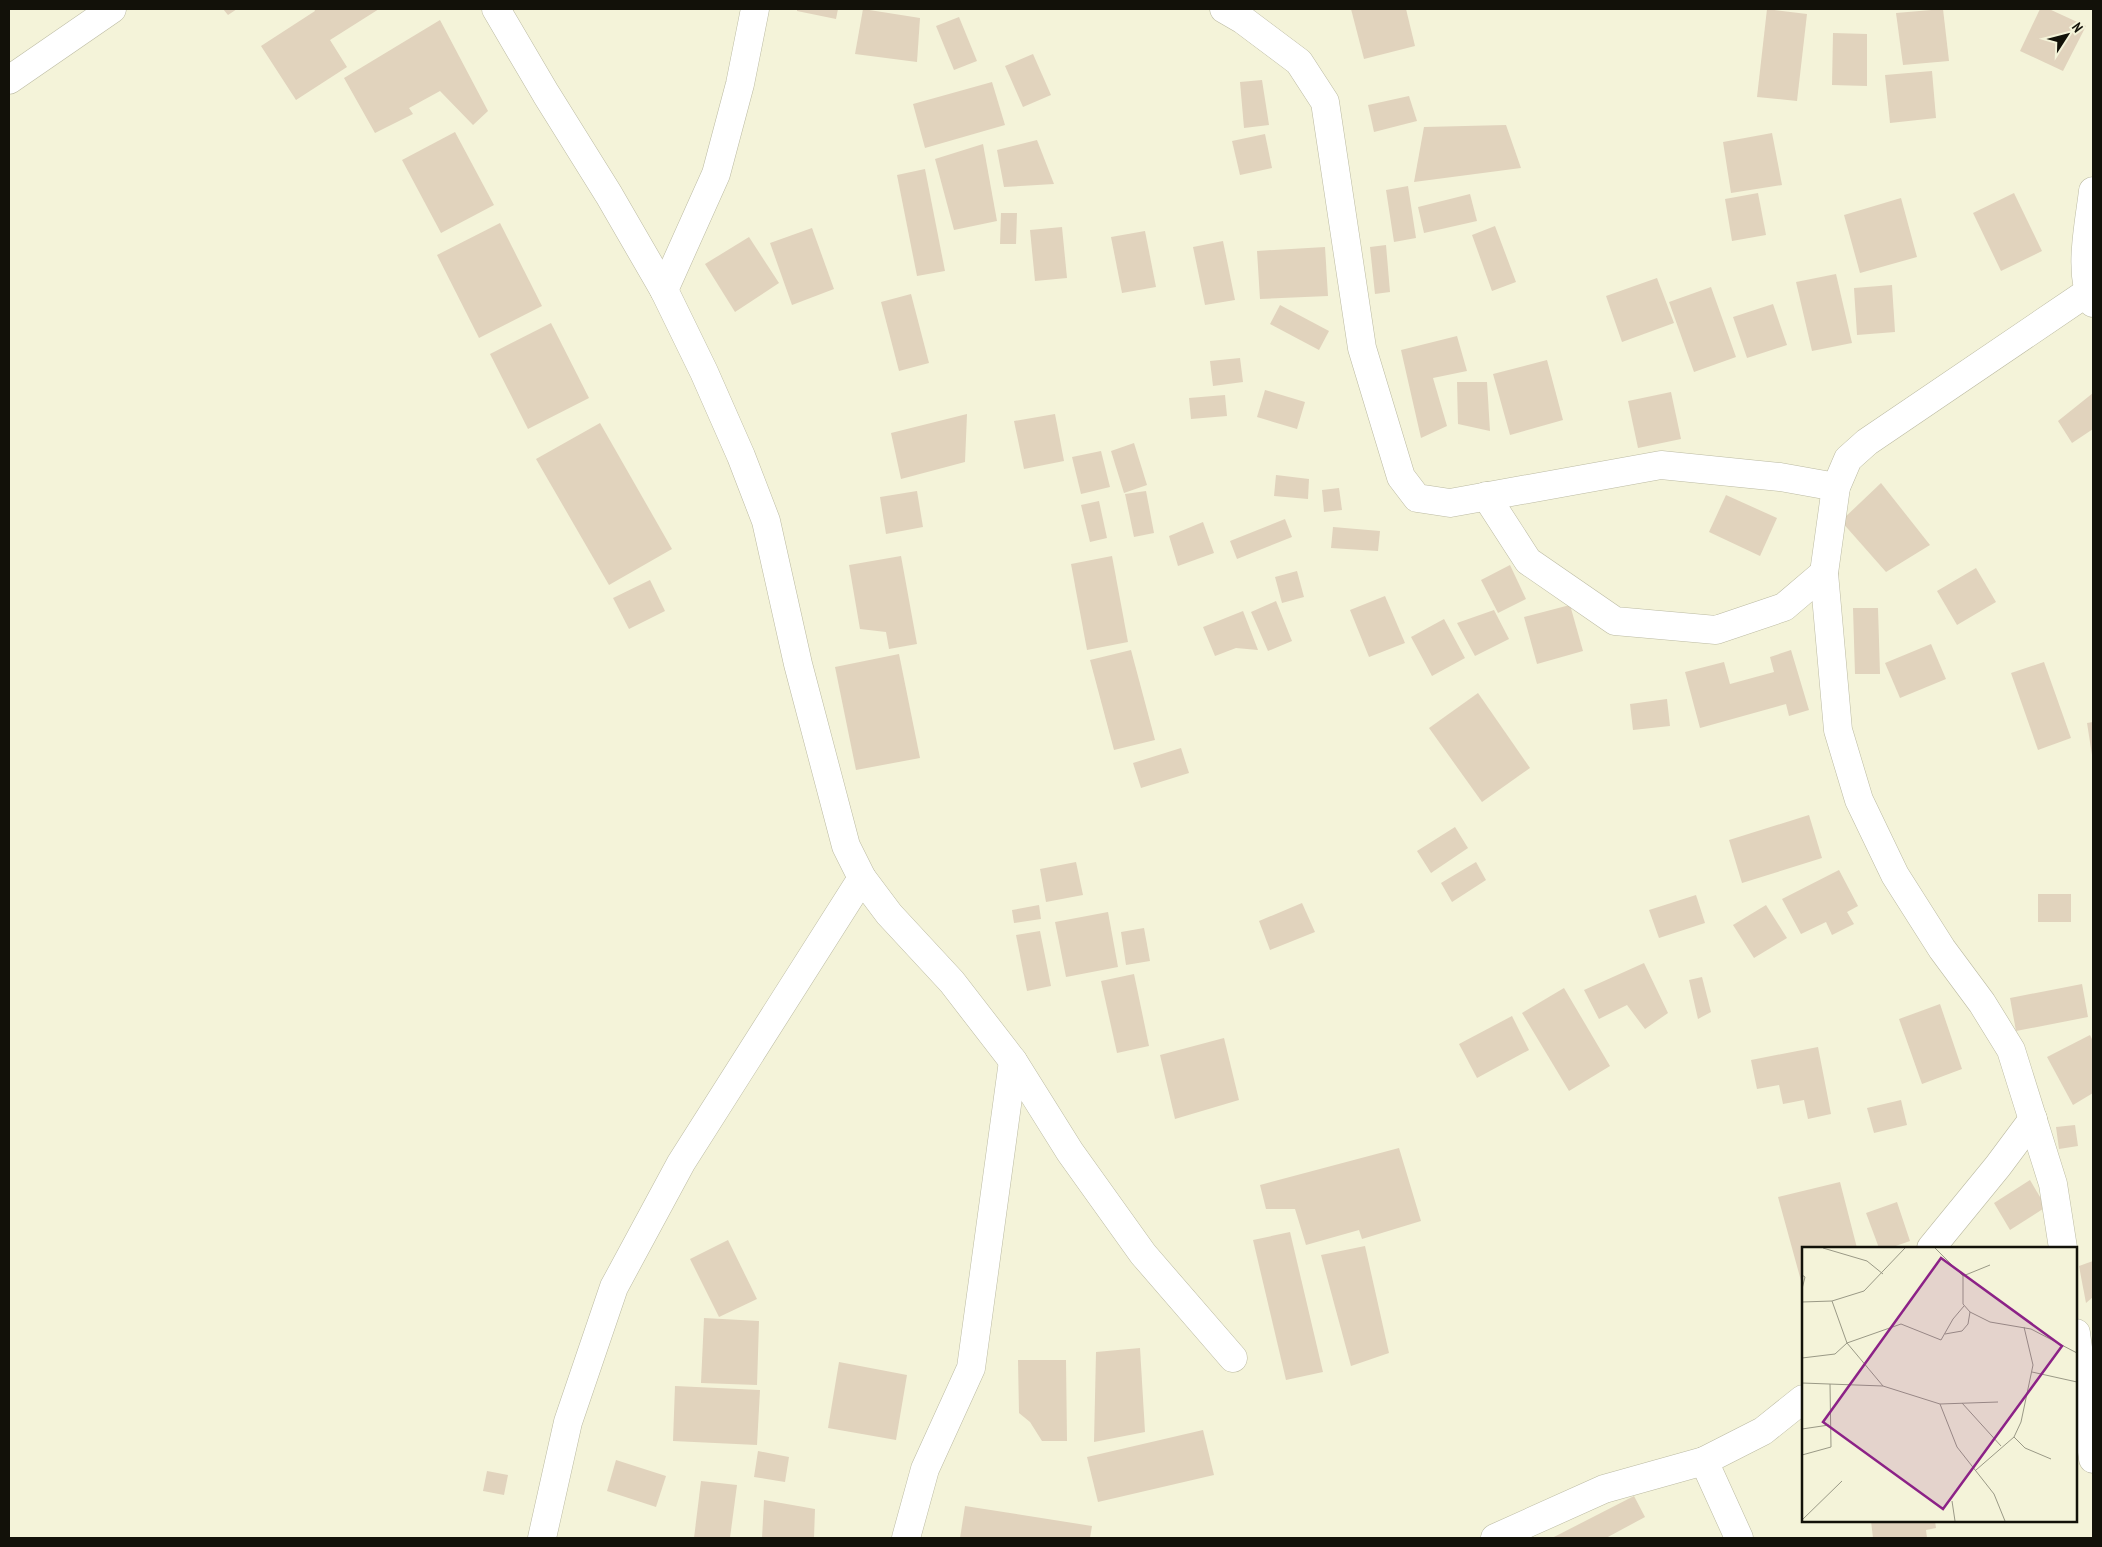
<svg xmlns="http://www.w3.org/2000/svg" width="2102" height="1547" font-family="'PT Sans Narrow',sans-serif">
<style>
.building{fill:#e1d3bd}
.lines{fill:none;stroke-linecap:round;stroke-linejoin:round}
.street-casing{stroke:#bbbaa2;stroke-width:29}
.street{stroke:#fff;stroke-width:28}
.inset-road{fill:none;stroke:#9a9986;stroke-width:1}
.view{fill:#8c2287;fill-opacity:0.15;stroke:#8c2287;stroke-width:2.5}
.inset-edge{fill:none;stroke:#121109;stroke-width:2.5}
</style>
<rect width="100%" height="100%" fill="#f4f3d9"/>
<g class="building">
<path d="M223,9H237L228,15Z"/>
<path d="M314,9H379L330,40L347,67L296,100L261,46L315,11Z"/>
<path d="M797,9H838L836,19L797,11Z"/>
<path d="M863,9L920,18L917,62L855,54Z"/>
<path d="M1351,9H1406L1415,46L1364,59Z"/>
<path d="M1767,9L1807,14L1797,101L1757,97Z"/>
<path d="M1943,9L1949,61L1903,65L1896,13Z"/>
<path d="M2040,9H2049L2086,26L2063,71L2020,51Z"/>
<path d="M959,17L977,61L954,70L936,26Z"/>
<path d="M440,20L488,111L473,125L440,91L409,108L413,114L375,133L344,78Z"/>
<path d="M1833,33L1867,34V86L1832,85Z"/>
<path d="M1033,54L1051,95L1023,107L1005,66Z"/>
<path d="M1932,71L1936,118L1890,123L1885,75Z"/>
<path d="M1262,80L1269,125L1244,128L1240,82Z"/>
<path d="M992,82L1005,125L925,148L913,104Z"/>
<path d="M1409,96L1417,121L1374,132L1368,105Z"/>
<path d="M1506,125L1521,168L1414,182L1424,127Z"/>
<path d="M455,132L494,205L441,233L402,160Z"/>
<path d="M1772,133L1782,185L1731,193L1723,142Z"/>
<path d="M1265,134L1272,168L1240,175L1232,141Z"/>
<path d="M1037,140L1054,184L1004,187L997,150Z"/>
<path d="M983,144L997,221L954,230L935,159Z"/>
<path d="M925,169L945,271L917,276L897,175Z"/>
<path d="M1408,186L1416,238L1394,242L1386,190Z"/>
<path d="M1758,193L1766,235L1732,241L1725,199Z"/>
<path d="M2014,193L2042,251L2001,271L1973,213Z"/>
<path d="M1470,194L1477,221L1424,233L1418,207Z"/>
<path d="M1901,198L1917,257L1860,273L1844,215Z"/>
<path d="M1001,213H1017L1016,244H1000Z"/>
<path d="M500,223L542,306L479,338L437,255Z"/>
<path d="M1495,226L1516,282L1492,291L1472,235Z"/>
<path d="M1062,227L1067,278L1035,281L1030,230Z"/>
<path d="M812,228L834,289L792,305L770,243Z"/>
<path d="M1145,231L1156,287L1122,293L1111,237Z"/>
<path d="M749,237L779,283L735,312L705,264Z"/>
<path d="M1223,241L1235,300L1205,305L1193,247Z"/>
<path d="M1386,245L1390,292L1375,294L1370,247Z"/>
<path d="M1325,247L1328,296L1260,299L1257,251Z"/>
<path d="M1836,274L1852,343L1812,351L1796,282Z"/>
<path d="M1657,278L1674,323L1622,342L1606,296Z"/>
<path d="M1892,285L1895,332L1857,335L1854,288Z"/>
<path d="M1711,287L1736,357L1694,372L1669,302Z"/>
<path d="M911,294L929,363L899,371L881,302Z"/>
<path d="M1773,304L1787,345L1747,358L1733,317Z"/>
<path d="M1280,305L1329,331L1319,350L1270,324Z"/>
<path d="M551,323L589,398L528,429L490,354Z"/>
<path d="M1457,336L1467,371L1433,378L1447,426L1421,438L1401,350Z"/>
<path d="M1240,358L1243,382L1213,386L1210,361Z"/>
<path d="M1547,360L1563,420L1510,435L1493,374Z"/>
<path d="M1457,382H1487L1490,431L1458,424Z"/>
<path d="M1265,390L1305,402L1297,429L1257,417Z"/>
<path d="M1671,392L1681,439L1638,448L1628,401Z"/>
<path d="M2093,393V429L2072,443L2058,421Z"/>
<path d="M1225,395L1227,416L1191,419L1189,398Z"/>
<path d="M967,414L965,462L901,479L891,433Z"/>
<path d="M1055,414L1064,461L1024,469L1014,421Z"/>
<path d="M600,423L672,549L609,585L536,459Z"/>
<path d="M1134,443L1147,485L1124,493L1111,451Z"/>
<path d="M1101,451L1110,487L1081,494L1072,457Z"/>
<path d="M1276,475L1309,479L1308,499L1274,496Z"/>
<path d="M1881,483L1930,545L1886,572L1841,521Z"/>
<path d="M1339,488L1342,510L1324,512L1322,490Z"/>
<path d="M917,491L923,527L886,534L880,497Z"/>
<path d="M1146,491L1154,533L1134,537L1125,494Z"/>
<path d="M1726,495L1777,518L1760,556L1709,532Z"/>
<path d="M1099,501L1107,538L1090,542L1081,505Z"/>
<path d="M1285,519L1292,537L1237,559L1230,541Z"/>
<path d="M1203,522L1214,553L1178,566L1169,536Z"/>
<path d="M1333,527L1380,531L1378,551L1331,548Z"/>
<path d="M901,556L917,644L889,649L886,632L860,629L849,565Z"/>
<path d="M1112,556L1128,642L1087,650L1071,564Z"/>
<path d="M1510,565L1526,599L1498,613L1481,580Z"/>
<path d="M1976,568L1996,602L1957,625L1937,591Z"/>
<path d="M1297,571L1304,597L1282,603L1275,577Z"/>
<path d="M650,580L665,611L629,629L613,598Z"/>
<path d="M1385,596L1405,643L1369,657L1350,610Z"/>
<path d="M1276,601L1292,641L1268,651L1251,612Z"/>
<path d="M1570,605L1583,651L1537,664L1524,617Z"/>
<path d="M1853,608H1878L1880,674H1855Z"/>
<path d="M1494,610L1509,639L1475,656L1457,623Z"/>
<path d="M1243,611L1258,650L1236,648L1215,656L1203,627Z"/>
<path d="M1444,619L1465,658L1432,676L1411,637Z"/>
<path d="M1931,644L1946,679L1900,698L1885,663Z"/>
<path d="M1131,650L1155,740L1114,750L1090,660Z"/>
<path d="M1791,650L1809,710L1789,716L1786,704L1700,728L1685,672L1724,662L1730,684L1774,672L1770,657Z"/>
<path d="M899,654L920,758L856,770L835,667Z"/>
<path d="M2044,662L2071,738L2038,750L2011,673Z"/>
<path d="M1478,693L1530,768L1482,802L1429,728Z"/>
<path d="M1667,699L1670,726L1633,730L1630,704Z"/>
<path d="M2093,722V755H2092L2087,723Z"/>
<path d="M1181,748L1189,773L1141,788L1133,763Z"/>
<path d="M1809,815L1822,858L1742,883L1729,840Z"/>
<path d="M1455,827L1468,848L1431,873L1417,851Z"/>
<path d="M1076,862L1083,895L1046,902L1040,869Z"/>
<path d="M1476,862L1486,880L1452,902L1441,883Z"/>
<path d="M1839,870L1858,906L1847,912L1854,924L1832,935L1826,922L1801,934L1782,899Z"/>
<rect x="2038" y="894" width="33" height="28"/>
<path d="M1696,895L1705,923L1659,938L1649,910Z"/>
<path d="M1302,903L1315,932L1270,950L1259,921Z"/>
<path d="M1039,905L1041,919L1014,923L1012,910Z"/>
<path d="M1766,905L1787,938L1754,958L1733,925Z"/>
<path d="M1108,912L1118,967L1066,977L1055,922Z"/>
<path d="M1144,928L1150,961L1126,965L1121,932Z"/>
<path d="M1040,931L1051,986L1027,991L1016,935Z"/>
<path d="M1644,963L1668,1013L1645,1029L1627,1005L1599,1019L1584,990Z"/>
<path d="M1134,974L1149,1046L1117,1053L1101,981Z"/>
<path d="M1702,977L1711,1012L1698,1019L1689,980Z"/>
<path d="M2082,984L2088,1017L2016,1031L2010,998Z"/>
<path d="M1564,988L1610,1066L1569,1091L1522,1013Z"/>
<path d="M1940,1004L1962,1069L1922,1084L1899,1019Z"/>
<path d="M1512,1016L1529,1050L1477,1078L1459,1044Z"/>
<path d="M2090,1035L2093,1041V1093L2073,1105L2047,1057Z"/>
<path d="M1224,1038L1239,1100L1175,1119L1160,1055Z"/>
<path d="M1818,1047L1831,1114L1808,1119L1804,1100L1783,1104L1779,1085L1757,1089L1751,1060Z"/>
<path d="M1901,1100L1907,1125L1874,1133L1867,1108Z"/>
<path d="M2075,1125L2078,1146L2059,1149L2056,1127Z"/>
<path d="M1399,1148L1421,1221L1362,1239L1359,1230L1306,1245L1295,1209H1266L1260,1185Z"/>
<path d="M2030,1180L2046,1207L2010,1230L1994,1203Z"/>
<path d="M1840,1182L1857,1248H1803V1288L1778,1197Z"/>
<path d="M1897,1202L1910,1241L1890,1248H1879L1866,1213Z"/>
<path d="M1290,1232L1323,1372L1286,1380L1253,1240Z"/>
<path d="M728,1240L757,1299L719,1317L690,1259Z"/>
<path d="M1365,1246L1389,1353L1351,1366L1321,1255Z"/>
<path d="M2093,1261V1297L2086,1303L2079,1266Z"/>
<path d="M704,1318L759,1321L757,1385L701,1383Z"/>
<path d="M1140,1348L1145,1432L1094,1442L1096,1352Z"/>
<path d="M1018,1360H1066L1067,1441H1042L1030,1422L1019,1413Z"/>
<path d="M839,1362L907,1375L896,1440L828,1428Z"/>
<path d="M675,1386L760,1390L757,1445L673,1441Z"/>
<path d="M1203,1430L1214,1475L1098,1502L1087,1457Z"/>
<path d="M758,1451L789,1457L785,1482L754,1477Z"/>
<path d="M616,1460L666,1476L656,1507L607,1491Z"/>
<path d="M487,1471L508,1475L504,1495L483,1491Z"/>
<path d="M701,1481L737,1485L730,1538H694Z"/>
<path d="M1634,1496L1645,1517L1606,1538H1552Z"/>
<path d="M764,1500L815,1509L814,1538H762Z"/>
<path d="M965,1506L1092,1526L1090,1538H960Z"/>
<path d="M1871,1521H1935L1936,1528L1926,1530L1927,1538H1873Z"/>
</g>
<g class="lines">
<g class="street-casing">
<g id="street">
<path d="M496,9L546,94L609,195L664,290L704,372L741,456L766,521L798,664L846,846L862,878L889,914L952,982L1013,1061L1070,1152L1143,1254L1233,1358"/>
<path d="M1224,9L1243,20L1299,62L1325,102L1362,348L1401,477L1417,498L1450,503L1661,465L1780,477L1836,487"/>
<path d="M9,80L112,9"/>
<path d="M2093,191C2089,225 2078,272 2093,303"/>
<path d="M664,290L716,174L740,84L755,9"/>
<path d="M1486,496L1528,561L1615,621L1716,630L1784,607L1824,573"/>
<path d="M1931,1248L1998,1166L2033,1119"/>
<path d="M2063,1248L2053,1184L2011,1050L1982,1003L1942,949L1895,875L1859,800L1838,730L1824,573L1836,487L1848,459L1867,442L2088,292"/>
<path d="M2076,1333L2093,1459"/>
<path d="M1704,1461L1739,1538"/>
<path d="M542,1538L568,1422L614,1287L681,1163L862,878"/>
<path d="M906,1538L925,1469L971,1368L1013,1061"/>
<path d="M1495,1538L1604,1489L1704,1461L1763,1431L1803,1399"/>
</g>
</g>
<use href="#street" class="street"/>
</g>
<g transform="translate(1802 1247)">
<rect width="275" height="275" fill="#f4f3d9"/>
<path class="inset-road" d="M21,1L65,14L81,27M133,1L161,29L188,18M0,28L3,30L0,42M161,29V57L168,65L188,75L229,82L275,106M30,54L45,96L81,139M0,55L30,54L62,44L103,1M143,87L160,84L166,77L168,65M0,111L33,107L45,96L99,77L139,93L151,72L162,59M230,125L275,135M0,136L81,139L138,157L196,155M160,156L199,199M138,157L155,200L192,247L203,274M0,182L27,178M212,190L223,201L249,212M0,208L29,200L28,137M174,223L212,190L219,175L231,118L222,80M150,254L153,274M0,273L40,234"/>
<path class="view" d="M139,11L260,99L141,262L21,175Z"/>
<rect width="275" height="275" class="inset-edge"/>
</g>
<rect width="2102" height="1547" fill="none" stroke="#121109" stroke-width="20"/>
<g transform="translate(2067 35) rotate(54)" stroke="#f4f3d9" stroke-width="4" paint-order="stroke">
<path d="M0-4L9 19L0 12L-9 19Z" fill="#121109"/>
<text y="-8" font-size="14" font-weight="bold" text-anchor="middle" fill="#121109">N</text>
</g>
</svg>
